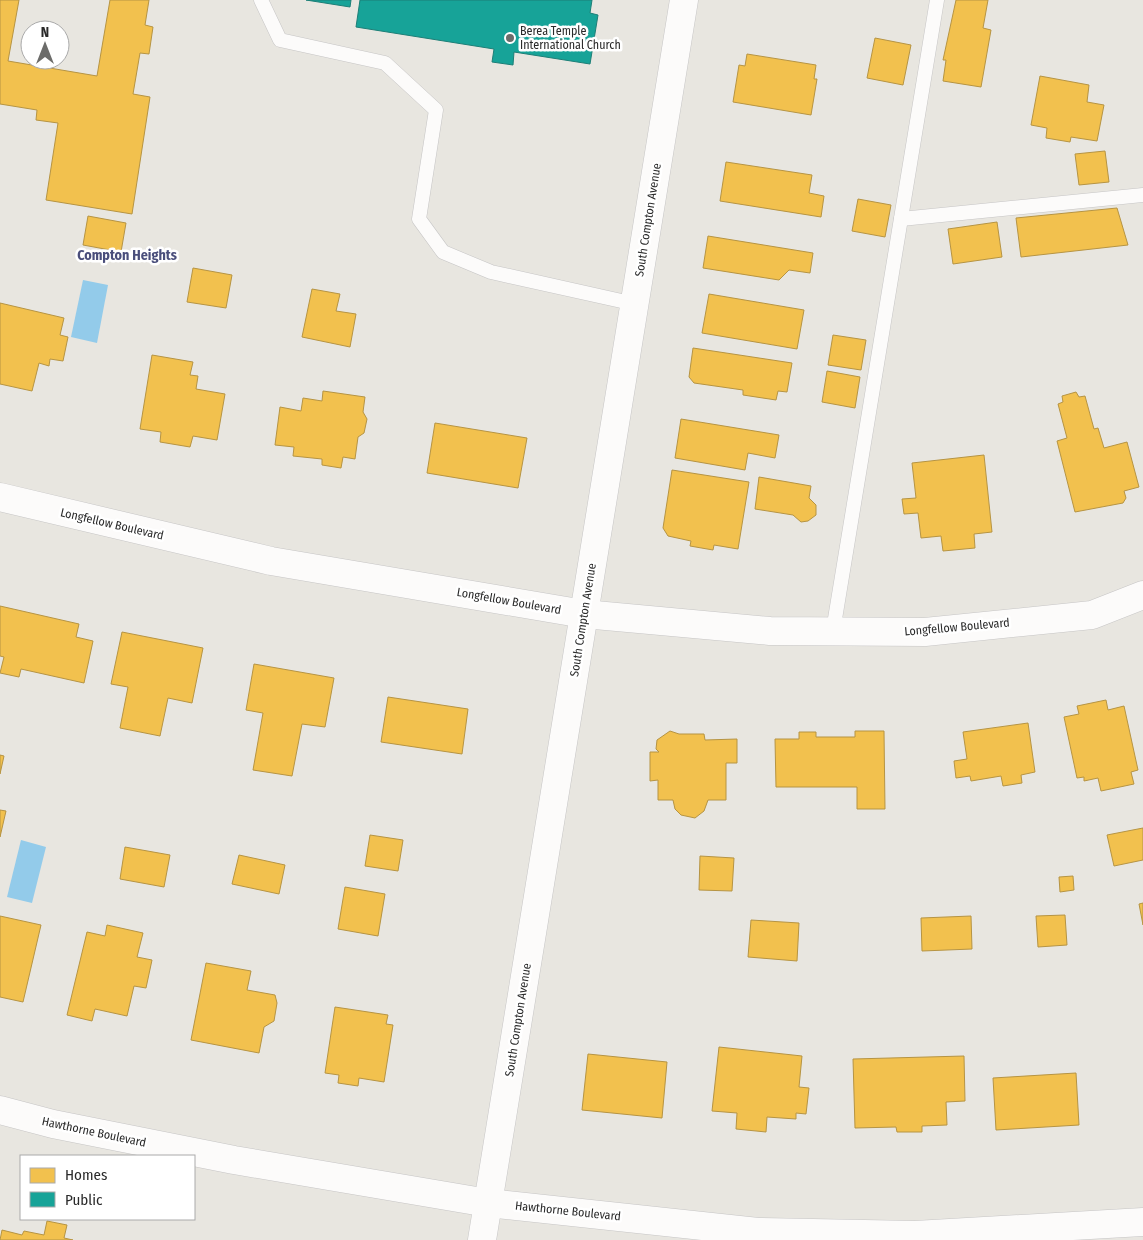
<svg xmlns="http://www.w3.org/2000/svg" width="1143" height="1240" font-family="'Fira Sans Condensed',sans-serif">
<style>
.water{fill:#93cbea}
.homes{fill:#f2c14e;stroke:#b69443}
.public{fill:#17a398;stroke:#1d7f77}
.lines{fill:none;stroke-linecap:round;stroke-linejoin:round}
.service-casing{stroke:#c6c5c5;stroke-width:15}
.minor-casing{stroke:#c6c5c5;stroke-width:29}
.secondary-casing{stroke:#c6c5c5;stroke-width:29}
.service{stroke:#fcfbfa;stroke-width:14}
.minor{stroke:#fcfbfa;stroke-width:28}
.secondary{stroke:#fcfbfa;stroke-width:28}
.poi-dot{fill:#6c6c6a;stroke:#fff;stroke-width:2}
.labels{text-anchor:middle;stroke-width:5;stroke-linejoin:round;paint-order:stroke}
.poi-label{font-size:12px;fill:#2a2a2a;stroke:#fff;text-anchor:start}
.street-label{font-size:12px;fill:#2a2a2a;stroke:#fff}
.neighbourhood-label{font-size:14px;font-weight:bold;fill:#4a4e7b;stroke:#fff}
</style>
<rect width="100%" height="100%" fill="#e8e6e0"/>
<g class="water">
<path d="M83,280L108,285L97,343L71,337Z"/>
<path d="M21,840L46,847L32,903L7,897Z"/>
</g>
<g class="homes">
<path d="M0,0H19L8,61L97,76L110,0H149L145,25L153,27L149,54L140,53L133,94L150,97L132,214L46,200L58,123L36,120L37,110L0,104Z"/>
<path d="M956,0H988L983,28L991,30L981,87L943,81L946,60H943Z"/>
<path d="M875,38L911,45L903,85L867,78Z"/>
<path d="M747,54L816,65L814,79H817L811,115L733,102L739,65L745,66Z"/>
<path d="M1040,76L1089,85L1087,102L1104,105L1097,141L1071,137L1070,142L1046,138L1047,128L1031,125Z"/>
<path d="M1105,151L1109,182L1079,185L1075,154Z"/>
<path d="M726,162L812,175L809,193L824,196L821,217L720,201Z"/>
<path d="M858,199L891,205L885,237L852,231Z"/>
<path d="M1117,208L1128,245L1021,257L1016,218Z"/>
<path d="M88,216L126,223L121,252L83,245Z"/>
<path d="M997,222L1002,257L953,264L948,229Z"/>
<path d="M708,236L813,253L810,273L789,270L779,280L703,268Z"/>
<path d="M193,268L232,275L226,308L187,302Z"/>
<path d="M312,289L340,294L336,311L356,314L350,347L302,337Z"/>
<path d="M709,294L804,310L797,349L702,333Z"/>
<path d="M0,303L64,318L60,335L68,337L63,361L50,359L49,366L39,363L32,391L0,384Z"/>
<path d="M833,335L866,340L861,370L828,365Z"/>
<path d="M693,348L792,363L787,392L778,391L776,400L743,395V390L694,383L689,377Z"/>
<path d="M152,355L193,362L190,375L198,376L196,389L225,394L217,440L193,436L190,447L160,442L161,432L140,429Z"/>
<path d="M827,371L860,377L855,408L822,402Z"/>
<path d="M323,391L365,397L363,412L367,419L364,433L358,437L355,459L343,457L341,468L322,465V459L293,456L294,447L275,445L280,407L301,411L303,398L322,401Z"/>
<path d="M1076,392L1079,397L1085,396L1094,429L1098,428L1104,448L1127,442L1139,487L1124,491L1126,498L1123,503L1075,512L1057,441L1067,438L1058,404L1063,402L1062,396Z"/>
<path d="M681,419L779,435L775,458L748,453L745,470L675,458Z"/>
<path d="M435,423L527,438L518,488L427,473Z"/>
<path d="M984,455L992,532L974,534L975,548L943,551L941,536L921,538L918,513L904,514L902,499L916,498L912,463Z"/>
<path d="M672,470L749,482L738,549L714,545L713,550L690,546L691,541L668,536L663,528Z"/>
<path d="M759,477L811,486L809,498L816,505V515L808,521L801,522L793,515L755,509Z"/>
<path d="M0,606L79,624L76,637L93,641L84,683L21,669L19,677L0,673L4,657L0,656Z"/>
<path d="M122,632L203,648L192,703L168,698L160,736L120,728L128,687L111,684Z"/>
<path d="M254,664L334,678L325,727L302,724L292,776L253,770L263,713L246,710Z"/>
<path d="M388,697L468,709L462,754L381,742Z"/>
<path d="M1106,700L1108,710L1124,706L1138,770L1131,772L1134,784L1101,791L1098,778L1084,781V777L1077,778L1064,717L1079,714L1077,706Z"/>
<path d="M1028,723L1035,772L1021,775L1022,783L1003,786L1001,776L971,781L970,776L956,778L954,761L967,759L963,732Z"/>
<path d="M670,731L679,734H704L705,740L737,739V763H726V800H708L704,811L695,818L681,815L675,809L673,800H658V780L650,781V752H659L656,749L657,740Z"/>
<path d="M855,731H884L885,809H857V787H776L775,739H799V732H816V737H855Z"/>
<path d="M0,755L4,756L0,774Z"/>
<path d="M0,810L6,811L0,837Z"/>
<path d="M1143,828V860L1114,866L1107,835Z"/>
<path d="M370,835L403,840L398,871L365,866Z"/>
<path d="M125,847L170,855L164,887L120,879Z"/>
<path d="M239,855L285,865L279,894L232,884Z"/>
<path d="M700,856L734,858L732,891L699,890Z"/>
<path d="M1073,876L1074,890L1060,892L1059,877Z"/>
<path d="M345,887L385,894L378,936L338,929Z"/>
<path d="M1143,903V925L1139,904Z"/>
<path d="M1065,915L1067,945L1038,947L1036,916Z"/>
<path d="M0,916L41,925L23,1002L0,997Z"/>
<path d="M971,916L972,949L922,951L921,918Z"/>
<path d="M751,920L799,923L797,961L748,957Z"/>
<path d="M107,925L143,933L137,957L152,960L146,988L134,986L127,1016L95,1009L92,1021L67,1015L87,932L105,936Z"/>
<path d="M206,963L251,971L247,990L275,995L277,1003L274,1021L264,1027L259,1053L191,1040Z"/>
<path d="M335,1007L388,1015L386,1024L393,1025L384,1082L359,1078L358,1086L338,1083L339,1075L325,1073Z"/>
<path d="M719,1047L802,1056L799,1087L809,1088L806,1114L796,1113V1119L767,1117L766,1132L736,1129L737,1113L712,1111Z"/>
<path d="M588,1054L667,1062L662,1118L582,1110Z"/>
<path d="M964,1056L965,1101L946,1102L947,1125L922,1126V1132H897L896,1127L855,1128L853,1059Z"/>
<path d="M1076,1073L1079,1125L996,1130L993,1078Z"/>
<path d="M47,1221L67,1225L64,1238L73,1240H0L2,1230L22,1235L24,1231L44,1235Z"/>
</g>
<g class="public">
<path d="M306,0H351L350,7Z"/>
<path d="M360,0H592L590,13L598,15L590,64L514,52L513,65L492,62L494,49L356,27Z"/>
</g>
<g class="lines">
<g class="service-casing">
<g id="service">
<path d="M261,0L280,40L385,63L436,110L419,219L443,252L491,272L635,304"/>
<path d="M901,219L1143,195"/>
<path d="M833,631L937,0"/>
</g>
</g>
<g class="minor-casing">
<g id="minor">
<path d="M0,497L271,561L584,614L770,631L925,632L1092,615L1143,595"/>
<path d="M0,1110L53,1124L234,1160L488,1203L758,1232L915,1235L1143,1222"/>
</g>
</g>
<g class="secondary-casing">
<path id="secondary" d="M482,1240L684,0"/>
</g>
<use href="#service" class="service"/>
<use href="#minor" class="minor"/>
<use href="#secondary" class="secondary"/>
</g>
<circle class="poi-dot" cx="510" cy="38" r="5"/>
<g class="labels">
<g class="poi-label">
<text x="520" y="35">Berea Temple<tspan x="520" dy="14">International Church</tspan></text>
</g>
<g class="street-label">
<text transform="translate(648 220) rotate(-81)" y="4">South Compton Avenue</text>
<text transform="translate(112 524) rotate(13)" y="4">Longfellow Boulevard</text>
<text transform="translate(509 601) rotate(10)" y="4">Longfellow Boulevard</text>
<text transform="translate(583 620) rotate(-81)" y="4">South Compton Avenue</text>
<text transform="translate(957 627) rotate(-5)" y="4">Longfellow Boulevard</text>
<text transform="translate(518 1020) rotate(-81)" y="4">South Compton Avenue</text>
<text transform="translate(94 1132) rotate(12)" y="4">Hawthorne Boulevard</text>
<text transform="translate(568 1211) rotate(6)" y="4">Hawthorne Boulevard</text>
</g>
<g class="neighbourhood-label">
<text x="127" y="260">Compton Heights</text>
</g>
</g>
<rect x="20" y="1155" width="175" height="65" fill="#ffffff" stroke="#aaaaaa"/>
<rect x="30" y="1168" width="25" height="15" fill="#f2c14e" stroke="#aaaaaa"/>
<text x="65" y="1180" font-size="15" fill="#2a2a2a">Homes</text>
<rect x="30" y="1192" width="25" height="15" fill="#17a398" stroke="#aaaaaa"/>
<text x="65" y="1205" font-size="15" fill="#2a2a2a">Public</text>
<g transform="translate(45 45)"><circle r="24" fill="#ffffff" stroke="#aaaaaa"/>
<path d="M0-4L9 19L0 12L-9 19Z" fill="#6c6c6a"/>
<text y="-8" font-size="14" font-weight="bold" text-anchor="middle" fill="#2a2a2a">N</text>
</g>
</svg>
